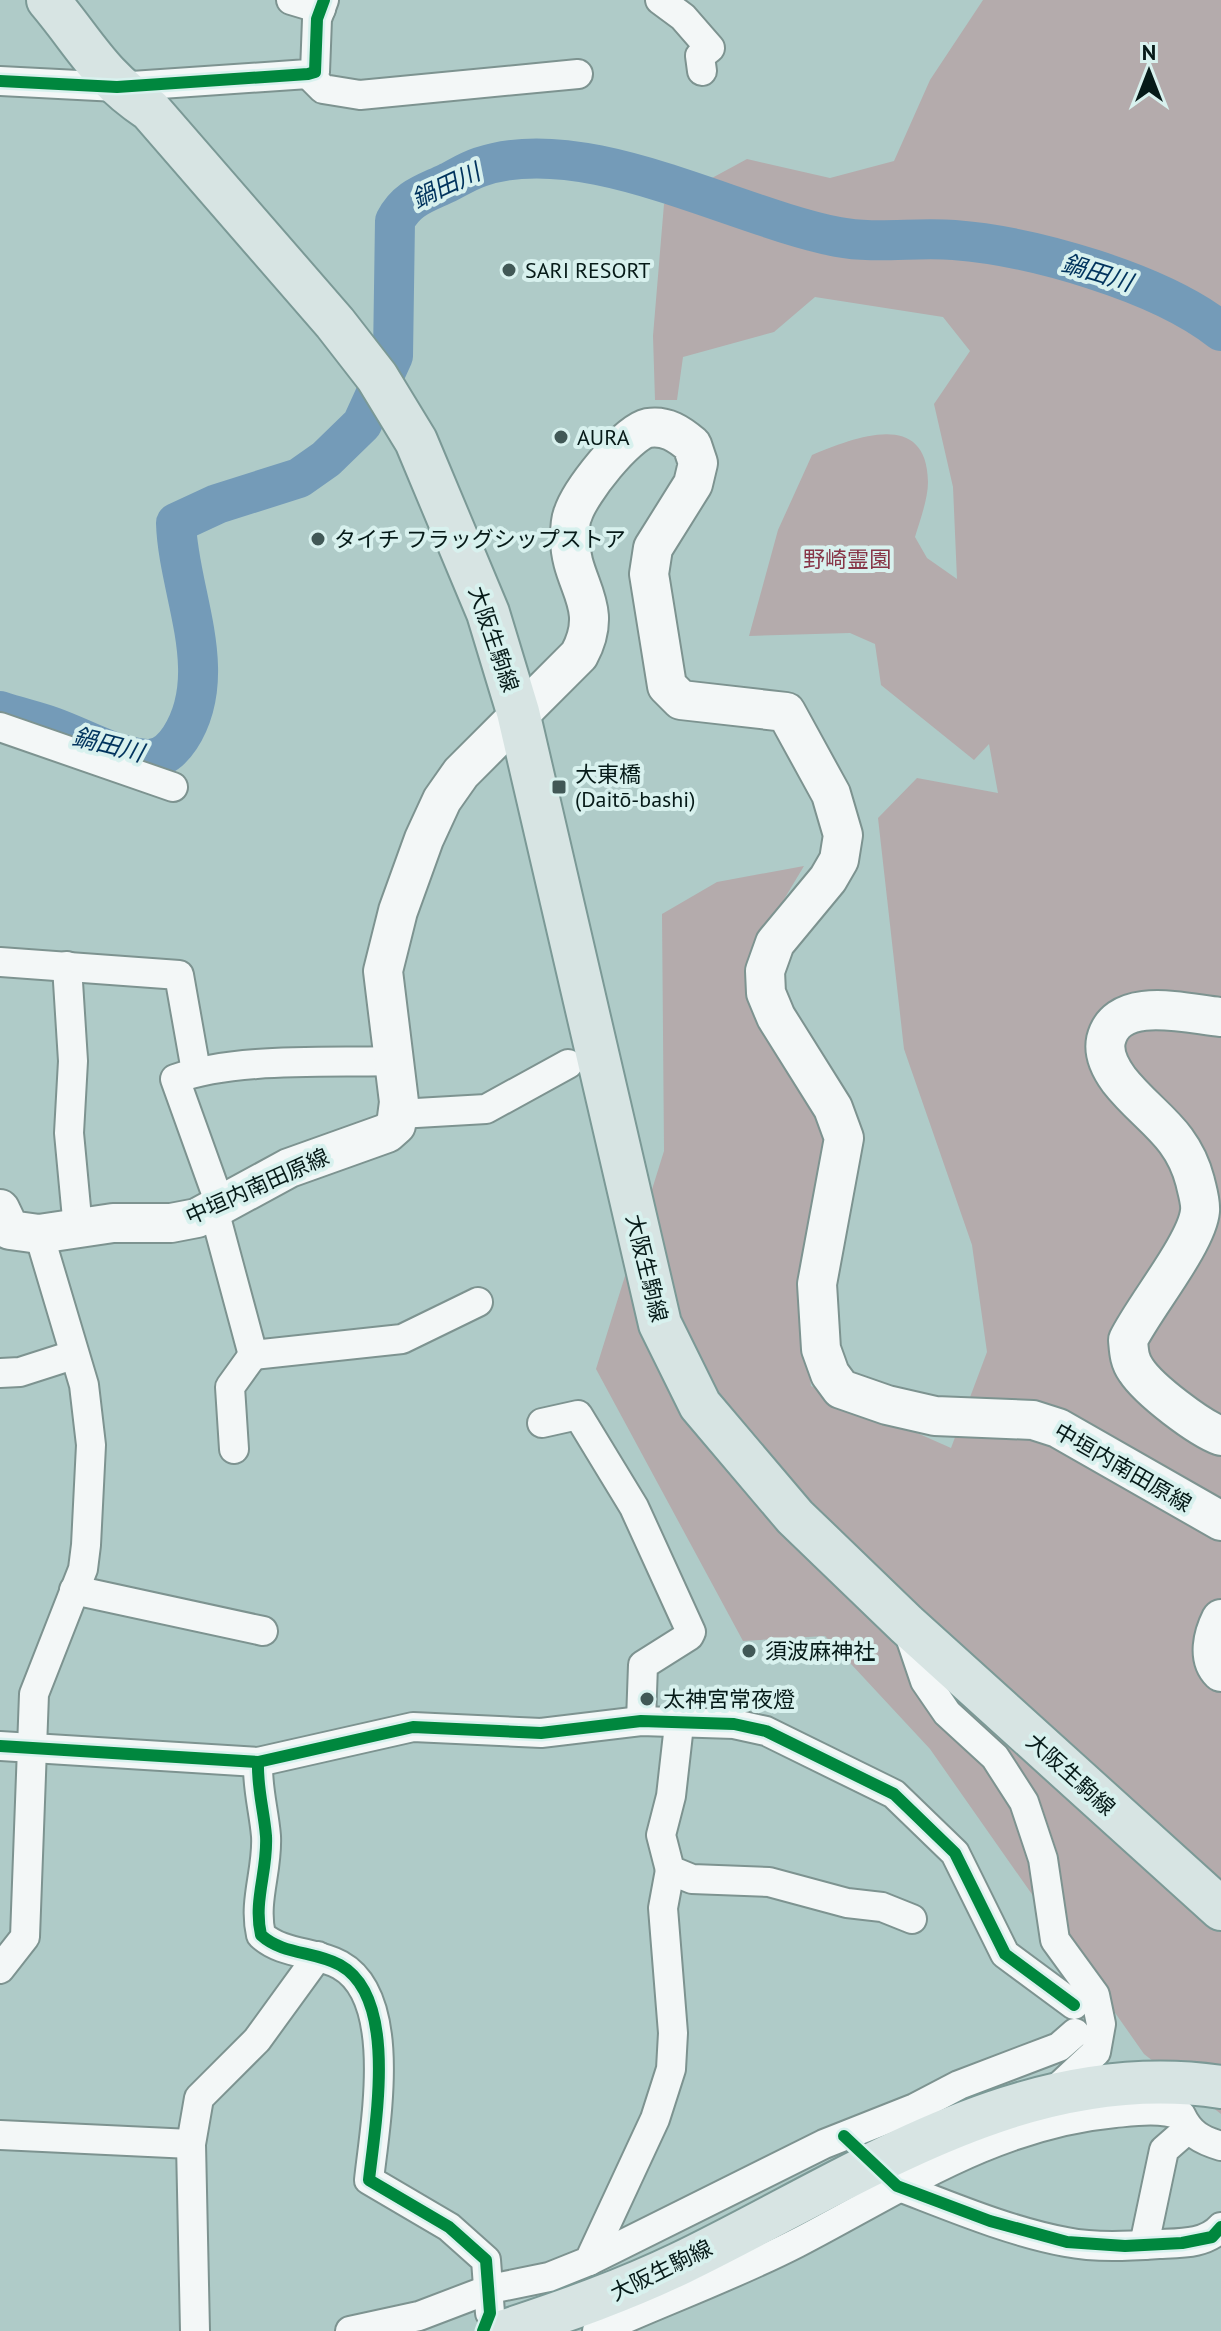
<svg xmlns="http://www.w3.org/2000/svg" width="1221" height="2331" font-family="'PT Sans','Noto Sans JP',sans-serif">
<style>
.green{fill:#b4abac}
.lines{fill:none;stroke-linecap:round;stroke-linejoin:round}
.river{stroke:#749bb8;stroke-width:40}
.street-casing{stroke:#7d9390;stroke-width:32}
.secondary-casing{stroke:#7d9390;stroke-width:42}
.primary-casing{stroke:#7b9996;stroke-width:46}
.street{stroke:#f3f7f7;stroke-width:28}
.secondary{stroke:#f3f7f7;stroke-width:38}
.primary{stroke:#d7e4e3;stroke-width:42}
.cycleway-casing{stroke:#d8f1ee;stroke-width:17}
.cycleway{stroke:#00873e;stroke-width:12}
.poi-dot{fill:#415856;stroke:#d8f1ee;stroke-width:3}
.labels{text-anchor:middle;stroke-width:8;stroke-linejoin:round;paint-order:stroke}
.poi-label{font-size:22px;fill:#061a18;stroke:#d8f1ee;text-anchor:start}
.park-label{font-size:22px;fill:#873648;stroke:#d8f1ee}
.street-label{font-size:22px;fill:#061a18;stroke:#d8f1ee}
.water-label{font-size:24px;font-style:italic;fill:#00335d;stroke:#d8f1ee}
</style>
<rect width="100%" height="100%" fill="#afcbc8"/>
<path class="green" d="M983,0H1221V2114L1144,2054L930,1749L825,1636L743,1641L596,1369L664,1151L662,914L717,882L804,866L753,951L830,1130L806,1339L811,1386L951,1448L987,1352L972,1245L904,1049L878,818L917,778L998,793L989,744L974,760L881,685L875,644L850,633L749,636L778,530L812,455C854,438 927,408 928,482C928,499 920,520 915,537L927,558L957,579L953,487L934,404L970,351L943,317L815,297L774,332L683,357L677,400H655L653,336L664,204L747,159L830,178L894,161L930,80Z"/>
<g class="lines">
<path class="river" d="M0,711C18,717 36,721 53,727C84,738 112,756 146,759C161,760 172,750 180,738C222,673 178,592 176,523L217,504L299,478L326,459L362,424L393,356L395,221C407,198 424,194 447,183C457,178 468,171 480,167C584,131 734,217 838,237C875,244 916,237 954,240C1032,246 1159,282 1221,331"/>
<g class="street-casing">
<g id="street">
<path d="M291,0L321,9"/>
<path d="M660,0L683,17L710,48L700,56L702,71"/>
<path d="M308,74L323,89L360,95L578,74"/>
<path d="M0,81L117,87L308,74L315,72L317,19L324,0"/>
<path d="M0,727L173,787"/>
<path d="M0,962L179,975L196,1071"/>
<path d="M67,966L73,1061L69,1133L78,1229"/>
<path d="M399,1114L486,1109L568,1064"/>
<path d="M221,1207L175,1079C235,1057 329,1063 393,1061"/>
<path d="M214,1210L253,1355L402,1339L478,1302"/>
<path d="M0,1373L20,1372L73,1355"/>
<path d="M542,1423L578,1415L634,1507L691,1632L689,1636L643,1665L641,1721"/>
<path d="M234,1449L230,1387L253,1355"/>
<path d="M74,1590L263,1631"/>
<path d="M907,1628L925,1681L947,1713L995,1757L1024,1802L1043,1859L1055,1940L1095,1995L1101,2024L1096,2052L1051,2094"/>
<path d="M679,1725L671,1796L661,1835L670,1870L692,1879L769,1882L847,1903L882,1907L912,1919"/>
<path d="M0,1746L258,1762L413,1727L541,1733L641,1721L734,1724L766,1731L894,1794L955,1853L1005,1954L1074,2005"/>
<path d="M258,1762C257,1788 264,1811 266,1836C268,1870 253,1901 261,1935C283,1955 314,1951 340,1965C399,1998 375,2124 369,2180L449,2227L486,2260L490,2313"/>
<path d="M0,1969L25,1937L34,1694L83,1569L86,1545L91,1445L84,1385L39,1234"/>
<path d="M0,2135L191,2144"/>
<path d="M888,2178L897,2186C952,2207 1008,2231 1066,2242C1096,2248 1129,2246 1159,2244C1181,2243 1206,2244 1221,2227"/>
<path d="M1144,2245L1164,2150L1188,2129"/>
<path d="M589,2261L824,2144L915,2108L959,2085L1059,2047L1075,2033"/>
<path d="M195,2331L191,2144L199,2098L257,2040L318,1956"/>
<path d="M350,2331L419,2316L490,2289L549,2277L589,2261L655,2119L671,2069L673,2033L663,1908L670,1870"/>
<path d="M597,2331C663,2301 733,2276 797,2243C901,2189 995,2124 1115,2113C1137,2111 1159,2108 1181,2115C1190,2134 1201,2140 1221,2146"/>
</g>
</g>
<g class="secondary-casing">
<g id="secondary">
<path d="M1221,1017C1188,1014 1117,994 1106,1040C1103,1054 1111,1069 1119,1080C1148,1117 1182,1131 1195,1181C1197,1190 1201,1202 1200,1211C1197,1243 1144,1307 1128,1340C1129,1351 1129,1360 1136,1370C1149,1390 1199,1428 1221,1436"/>
<path d="M0,1209L10,1230L39,1234L113,1223H171L197,1218L289,1168L387,1133L396,1125L399,1102L383,971L398,911L424,839L442,800L461,773L579,655C606,605 570,585 570,538C570,531 570,520 573,514C580,492 626,433 648,428C666,425 679,434 692,445L698,463L693,484L653,548L649,574L667,686L681,700L786,712L831,794L843,835L839,860L828,879L775,943L765,971L766,993L776,1017L833,1108L844,1138L817,1284L821,1349L830,1374L841,1389L887,1405L935,1416L1033,1420L1058,1428L1221,1521"/>
<path d="M1221,1619C1213,1635 1207,1658 1221,1672"/>
</g>
</g>
<g class="primary-casing">
<g id="primary">
<path d="M48,0C86,45 99,76 150,110L335,323L377,377L416,441L488,613L518,712L660,1324L700,1405L795,1517L906,1624L1221,1909"/>
<path d="M505,2331C565,2311 623,2291 681,2263C851,2181 1021,2057 1221,2087"/>
</g>
</g>
<use href="#street" class="street"/>
<use href="#secondary" class="secondary"/>
<use href="#primary" class="primary"/>
<g class="cycleway-casing">
<g id="cycleway">
<path d="M0,81L117,87L308,74L315,72L317,19L324,0"/>
<path d="M0,1746L258,1762L413,1727L541,1733L641,1721L734,1724L766,1731L894,1794L955,1853L1005,1954L1074,2005"/>
<path d="M258,1762C257,1788 264,1811 266,1836C268,1870 253,1901 261,1935C283,1955 314,1951 340,1965C399,1998 375,2124 369,2180L449,2227L486,2260L490,2313L483,2331"/>
<path d="M844,2136L897,2186L990,2221L1067,2242L1125,2246L1182,2243L1212,2237L1221,2227"/>
</g>
</g>
<use href="#cycleway" class="cycleway"/>
</g>
<g class="poi-dot">
<circle cx="509" cy="270" r="8"/>
<circle cx="561" cy="437" r="8"/>
<circle cx="318" cy="539" r="8"/>
<rect x="551" y="779" width="16" height="16" rx="4"/>
<circle cx="749" cy="1651" r="8"/>
<circle cx="647" cy="1699" r="8"/>
</g>
<g class="labels">
<g class="poi-label">
<text x="525" y="278">SARI RESORT</text>
<text x="577" y="445">AURA</text>
<text x="334" y="547">タイチ フラッグシップストア</text>
<text x="575" y="782">大東橋<tspan x="575" dy="25">(Daitō-bashi)</tspan></text>
<text x="765" y="1659">須波麻神社</text>
<text x="663" y="1707">太神宮常夜燈</text>
</g>
<g class="park-label">
<text x="847" y="567">野崎霊園</text>
</g>
<g class="street-label">
<text transform="translate(494 639) rotate(71)" y="8">大阪生駒線</text>
<text transform="translate(257 1186) rotate(-24)" y="8">中垣内南田原線</text>
<text transform="translate(647 1268) rotate(76)" y="8">大阪生駒線</text>
<text transform="translate(1123 1467) rotate(30)" y="8">中垣内南田原線</text>
<text transform="translate(1071 1774) rotate(42)" y="8">大阪生駒線</text>
<text transform="translate(661 2270) rotate(-26)" y="8">大阪生駒線</text>
</g>
<g class="water-label">
<text transform="translate(446 186) rotate(-25)" y="8">鍋田川</text>
<text transform="translate(1097 273) rotate(17)" y="8">鍋田川</text>
<text transform="translate(108 745) rotate(14)" y="8">鍋田川</text>
</g>
</g>
<g transform="translate(1149 72)" stroke="#d8f1ee" stroke-width="6" paint-order="stroke">
<path d="M0-6L14 30L0 20L-14 30Z" fill="#061a18"/>
<text y="-12" font-size="22" font-weight="bold" text-anchor="middle" fill="#061a18">N</text>
</g>
</svg>
